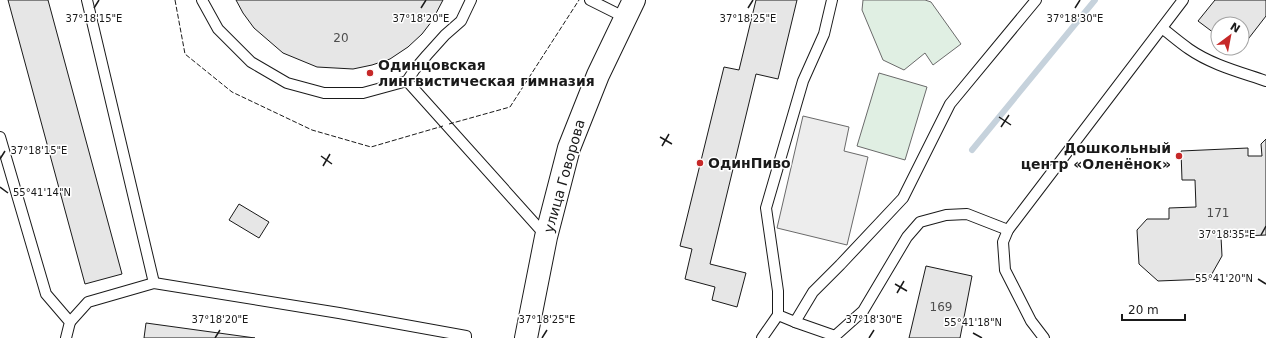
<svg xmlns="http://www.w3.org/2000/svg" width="1266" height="338" font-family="'DejaVu Sans',sans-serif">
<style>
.green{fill:#e0efe3;stroke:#6a6a6a}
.parking{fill:#ededed;stroke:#6a6a6a}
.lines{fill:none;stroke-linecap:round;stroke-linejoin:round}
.stream{stroke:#c6d2dc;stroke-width:6}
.building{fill:#e6e6e6;stroke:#1a1a1a}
.lane-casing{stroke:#1a1a1a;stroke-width:12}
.secondary-casing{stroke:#1a1a1a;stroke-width:24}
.lane{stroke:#fff;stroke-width:10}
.secondary{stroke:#fff;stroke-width:22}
.fence{stroke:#1a1a1a;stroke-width:1;stroke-dasharray:5 2;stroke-linecap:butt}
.ticks{fill:none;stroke:#1a1a1a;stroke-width:1.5}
.poi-dot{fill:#c62828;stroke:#fff;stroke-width:1.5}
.labels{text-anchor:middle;stroke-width:3;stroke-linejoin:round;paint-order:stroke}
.number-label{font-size:12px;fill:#4d4d4d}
.poi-label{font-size:14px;font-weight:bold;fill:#1a1a1a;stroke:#fff;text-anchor:start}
.street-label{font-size:14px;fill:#1a1a1a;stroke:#fff}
.ticks-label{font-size:10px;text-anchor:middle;fill:#1a1a1a;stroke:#fff;stroke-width:3;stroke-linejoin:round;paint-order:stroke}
</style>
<rect width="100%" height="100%" fill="#fff"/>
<g class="green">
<path d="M863,0H925L931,2L961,44L933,65L925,53L904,70L883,60L862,10Z"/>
<path d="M879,73L927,87L905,160L857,146Z"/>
</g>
<path class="parking" d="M803,116L849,127L844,151L868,157L847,245L777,228Z"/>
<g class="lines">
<path class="stream" d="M972,150L1095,0"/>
</g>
<g class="building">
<path d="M8,0H48L122,274L85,284Z"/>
<path d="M236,0H443L432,21L422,34L408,47L390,59L372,65L353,69L317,67L283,53L254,28L243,13Z"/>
<path d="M756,0H797L778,79L756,74L710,264L746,273L737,307L712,300L715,287L685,279L692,249L680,246L724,67L739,70Z"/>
<path d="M1215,0H1266V16L1242,47V24H1218V36L1198,21Z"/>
<path d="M1266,139V235L1221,237L1222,256L1209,279L1158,281L1139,264L1137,230L1147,219H1169V208L1196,207L1195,180H1182L1181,151L1248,148V156H1262L1261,144Z"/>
<path d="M239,204L269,222L259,238L229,220Z"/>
<path d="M926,266L972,276L960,338H909Z"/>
<path d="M146,323L255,338H144Z"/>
</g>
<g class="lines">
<g class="lane-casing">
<g id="lane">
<path d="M87,0L154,283"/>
<path d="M202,0L218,29L251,62L287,83L324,93H363L407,81L415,69L427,55L445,35L461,21L471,0"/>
<path d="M590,0L626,18"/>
<path d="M832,0L824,34L803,81L766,208L778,291V315L795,322L813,292L840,265L903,198L950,104L1036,0"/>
<path d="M1162,28C1171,35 1179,42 1189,49C1212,65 1240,72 1266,81"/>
<path d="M407,81L546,236"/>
<path d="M0,137L46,294L70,322L66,338"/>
<path d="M70,322L88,302L154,283L339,313L466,336V338"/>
<path d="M795,322L835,336L863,311L907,237L920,222L946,215L967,214L1008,230"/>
<path d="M762,338L778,315"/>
<path d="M1044,338L1031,321L1005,270L1003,242L1008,230L1183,0"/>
</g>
</g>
<g class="secondary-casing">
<path id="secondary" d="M526,338L546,237L569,148L598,75L634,0"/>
</g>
<use href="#lane" class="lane"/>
<use href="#secondary" class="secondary"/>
<g class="fence">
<path d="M175,0L185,54L232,92L312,130L371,147L443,126"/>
<path d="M449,124L510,107L579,0"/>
</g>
</g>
<path class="ticks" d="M94,8L99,0M421,8L426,0M748,8L753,0M1075,8L1080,0M999,117L1011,125M1001,127L1009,115M660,137L672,144M662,146L669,134M321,156L332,164M0,159L5,151M323,166L330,154M0,187L8,193M1261,235L1266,226M1258,279L1266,284M895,284L907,291M897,293L904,281M973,333L982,338M215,338L220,330M542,338L547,330M869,338L874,330"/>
<g class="poi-dot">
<circle cx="370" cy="73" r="4"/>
<circle cx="1179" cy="156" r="4"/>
<circle cx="700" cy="163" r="4"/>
</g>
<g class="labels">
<g class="number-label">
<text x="341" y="42">20</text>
<text x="1218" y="217">171</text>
<text x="941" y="311">169</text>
</g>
<g class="poi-label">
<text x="378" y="70">Одинцовская<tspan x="378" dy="16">лингвистическая гимназия</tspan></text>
<text x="1171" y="153" text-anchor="end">Дошкольный<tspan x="1171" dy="16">центр «Оленёнок»</tspan></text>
<text x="708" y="168">ОдинПиво</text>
</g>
<g class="street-label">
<text transform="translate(564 176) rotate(-74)" y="5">улица Говорова</text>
</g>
</g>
<g class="ticks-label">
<text x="94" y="22">37°18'15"E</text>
<text x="421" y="22">37°18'20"E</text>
<text x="748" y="22">37°18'25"E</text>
<text x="1075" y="22">37°18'30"E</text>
<text x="39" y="154">37°18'15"E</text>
<text x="42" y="196">55°41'14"N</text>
<text x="1227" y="238">37°18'35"E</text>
<text x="1224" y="282">55°41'20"N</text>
<text x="220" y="323">37°18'20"E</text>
<text x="547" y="323">37°18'25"E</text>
<text x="874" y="323">37°18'30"E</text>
<text x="973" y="326">55°41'18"N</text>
</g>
<g transform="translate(1230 36) rotate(32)"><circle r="19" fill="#ffffff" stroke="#a3a3a3"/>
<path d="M0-3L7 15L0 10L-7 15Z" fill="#c62828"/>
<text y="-6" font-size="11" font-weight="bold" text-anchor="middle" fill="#1a1a1a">N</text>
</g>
<path d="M1122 314v6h63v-6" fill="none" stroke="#1a1a1a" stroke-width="2"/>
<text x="1128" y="314" font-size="12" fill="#1a1a1a" stroke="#ffffff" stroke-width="3" paint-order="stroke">20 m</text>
</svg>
